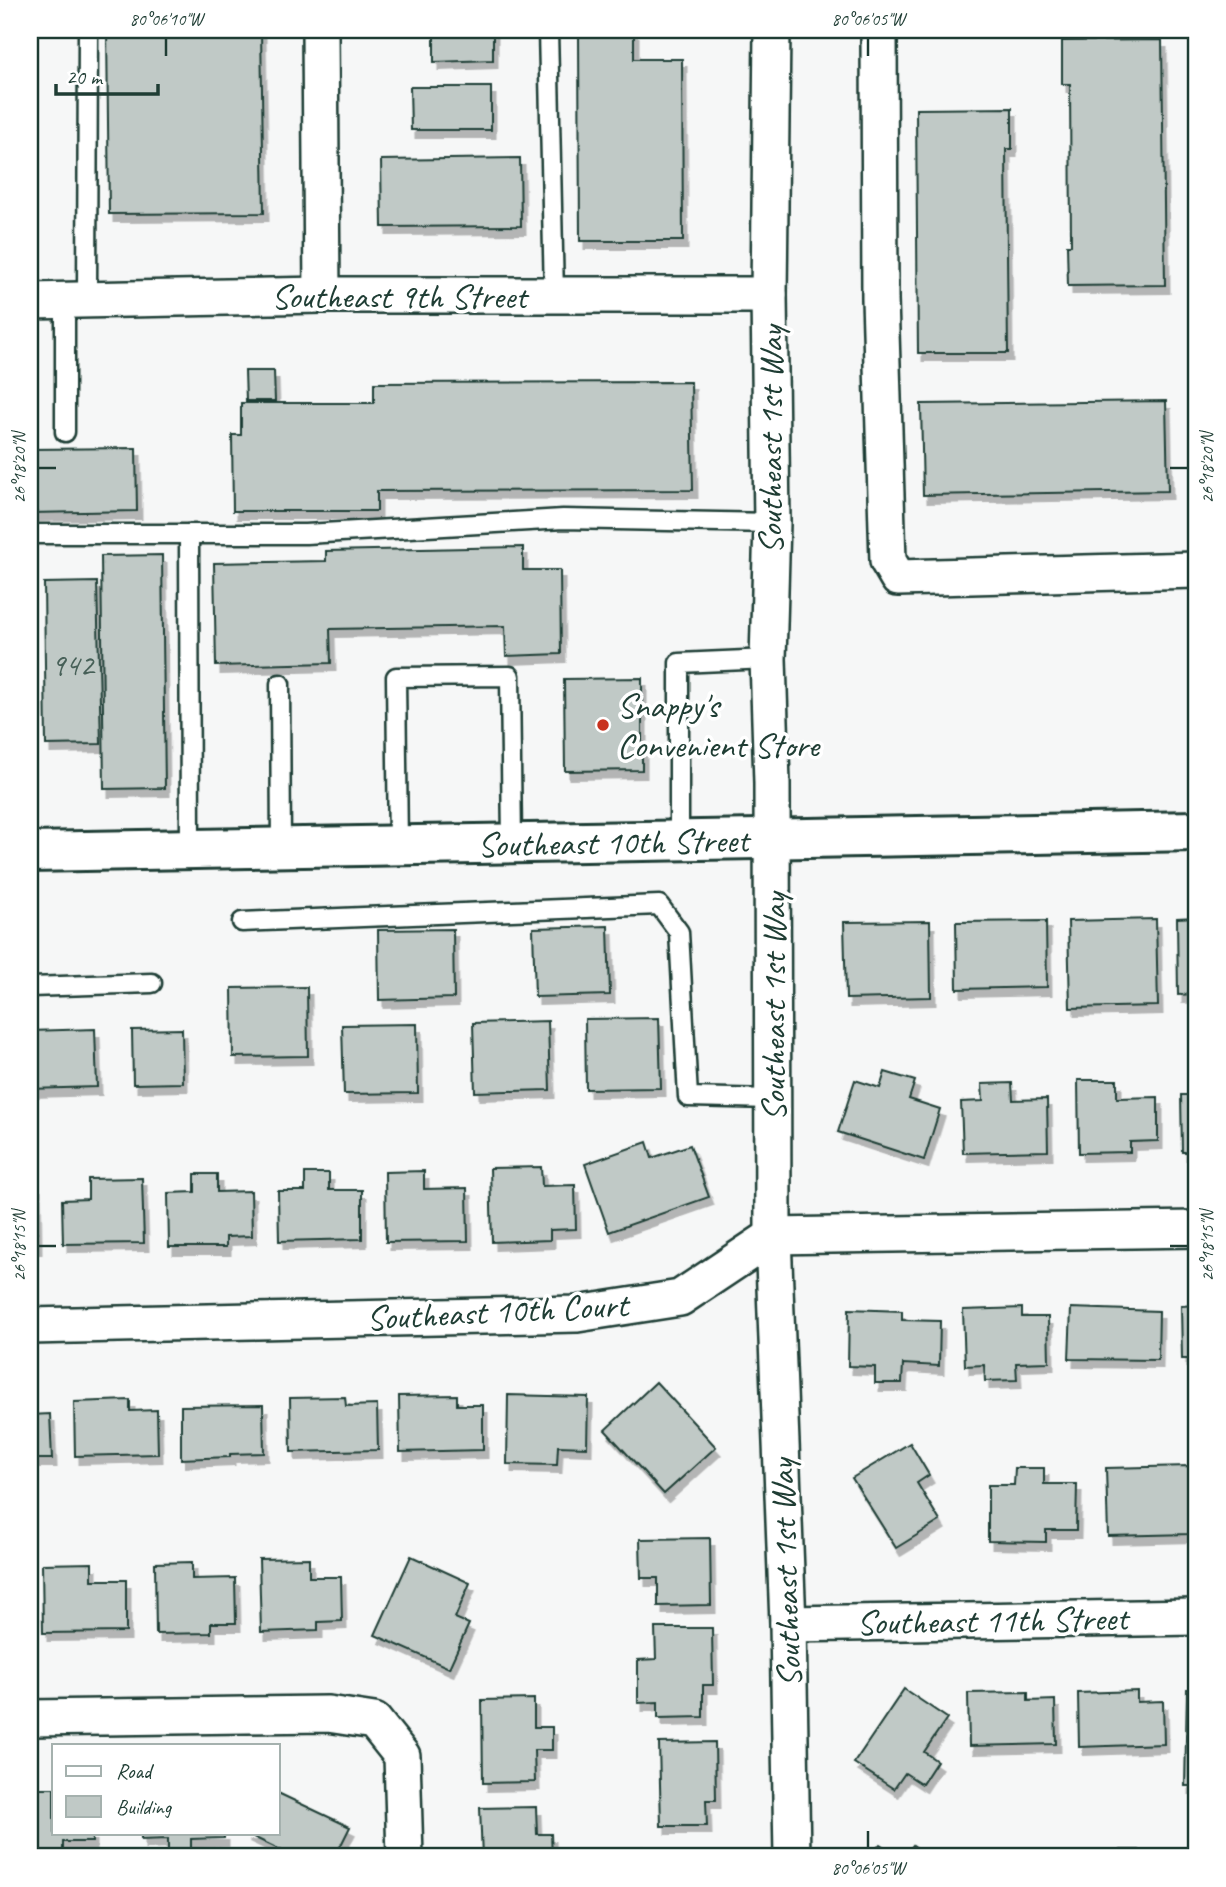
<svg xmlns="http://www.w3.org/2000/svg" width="1226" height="1887" font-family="Caveat,sans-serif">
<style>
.building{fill:#c0c9c6;stroke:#1f3d34;stroke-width:2;filter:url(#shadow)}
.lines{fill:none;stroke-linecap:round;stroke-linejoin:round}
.service-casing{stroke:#1f3d34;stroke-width:23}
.minor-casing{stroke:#1f3d34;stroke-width:40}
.primary-casing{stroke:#1f3d34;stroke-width:44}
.service{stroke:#fff;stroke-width:18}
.minor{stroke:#fff;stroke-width:35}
.primary{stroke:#fff;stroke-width:38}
.ticks{fill:none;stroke:#1f3d34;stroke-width:2.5}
.poi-dot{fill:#c8321e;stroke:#fff;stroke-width:2.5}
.labels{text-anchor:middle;stroke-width:7;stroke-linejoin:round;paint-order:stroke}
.number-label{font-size:32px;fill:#476058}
.street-label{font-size:35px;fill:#1f3d34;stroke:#fff}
.poi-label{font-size:35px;fill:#1f3d34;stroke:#fff;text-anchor:start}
.neatline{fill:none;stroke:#1f3d34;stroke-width:2.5}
.ticks-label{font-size:18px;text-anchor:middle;fill:#1f3d34}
</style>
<defs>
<filter id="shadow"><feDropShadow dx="4.5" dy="8" stdDeviation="0" flood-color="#0004"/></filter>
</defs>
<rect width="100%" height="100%" fill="#f6f7f7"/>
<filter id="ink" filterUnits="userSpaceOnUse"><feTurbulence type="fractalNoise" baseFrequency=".0143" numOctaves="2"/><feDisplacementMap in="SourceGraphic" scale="14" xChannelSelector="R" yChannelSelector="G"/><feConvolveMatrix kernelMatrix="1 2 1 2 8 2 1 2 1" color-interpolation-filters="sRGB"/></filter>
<g filter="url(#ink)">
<g class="building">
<path d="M107,30H261L264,213L109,214Z"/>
<path d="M434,30H493V60L434,62Z"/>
<path d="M579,30H634V59H682L683,241H580Z"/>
<path d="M1162,40L1165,285L1068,286L1067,245H1071L1070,84H1062V41Z"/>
<path d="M410,87H491V130H411Z"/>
<path d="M1012,108V149H1006L1008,353H918L916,109Z"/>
<path d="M520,158L521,226L382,227L381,160Z"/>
<path d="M245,371H274L275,401H246Z"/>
<path d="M691,382L693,490L377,491V511H233L232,435H241V403H374V383Z"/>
<path d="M1166,401L1168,491L923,495L921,404Z"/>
<path d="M136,448L137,511L30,513V449Z"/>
<path d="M523,547V570H560L561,654L506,656L505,626L330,629L331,663L216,666L214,563L326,561V551Z"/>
<path d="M162,555L165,788L104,789L101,556Z"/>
<path d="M97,582L101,744L46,745L44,583Z"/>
<path d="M642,678V770L565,771L564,679Z"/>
<path d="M1196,917V994L1178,995L1177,918Z"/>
<path d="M1156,919L1158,1006L1070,1008L1068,921Z"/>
<path d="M930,921L931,997L846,999L844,922Z"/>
<path d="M1046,921L1047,987L957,989L956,922Z"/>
<path d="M608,926L610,995L535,997L533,928Z"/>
<path d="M453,929L454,998L379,1000L378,930Z"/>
<path d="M307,987L308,1056L233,1057L232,988Z"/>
<path d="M659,1018L661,1088L586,1089L585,1019Z"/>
<path d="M548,1021L550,1090L475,1092L473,1023Z"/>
<path d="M417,1024L418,1093L344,1094L342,1025Z"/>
<path d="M95,1029L97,1087L30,1089V1031Z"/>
<path d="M182,1029L183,1083L133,1084L132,1030Z"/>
<path d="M885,1072L915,1081L909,1099L940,1109L924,1160L838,1132L855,1080L880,1088Z"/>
<path d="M1078,1080H1117V1098L1158,1097V1141L1130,1142V1152L1079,1153Z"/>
<path d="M1012,1083L1013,1100L1047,1099L1048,1151L963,1153L961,1102L983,1101L982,1084Z"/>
<path d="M1181,1095H1196V1152H1182Z"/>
<path d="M647,1142L652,1158L690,1145L709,1197L609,1232L585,1164Z"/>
<path d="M541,1167L542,1186L575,1185L576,1229L550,1230V1240L492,1242L490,1168Z"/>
<path d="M424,1171V1189L467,1188L468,1241L386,1242L385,1172Z"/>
<path d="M305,1173H329V1190H362V1239L279,1241L278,1191H305Z"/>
<path d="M195,1174H217V1192L251,1191L252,1236L226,1237V1247H169L168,1193L195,1192Z"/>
<path d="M142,1178L144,1243L63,1244L62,1200L88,1199V1179Z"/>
<path d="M30,1183H36L37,1246H30Z"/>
<path d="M1196,1305V1359H1182L1181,1306Z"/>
<path d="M1022,1308V1317H1048L1049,1362L1016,1363L1017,1380L985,1381L984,1365L965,1366L963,1310Z"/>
<path d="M1071,1308L1159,1311L1158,1360L1069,1359Z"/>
<path d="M849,1309L902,1311V1320L940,1321L939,1366L903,1364L902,1383H875V1367L848,1366Z"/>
<path d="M656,1382L716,1447L664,1494L605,1430Z"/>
<path d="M457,1395V1405H483V1450L400,1452L399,1396Z"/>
<path d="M508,1395L588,1397L587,1447L558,1446L557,1465L507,1464Z"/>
<path d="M345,1397L346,1406L377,1405L378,1450L291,1452L290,1398Z"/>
<path d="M130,1400V1411L157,1410L158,1454L75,1456L74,1402Z"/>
<path d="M263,1405L264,1453L230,1454V1457L181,1459V1406Z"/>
<path d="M50,1414L52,1459H32L33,1480L30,1481V1415Z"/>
<path d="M910,1443L929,1475L917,1483L940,1521L896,1548L852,1478Z"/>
<path d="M1189,1466L1191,1534L1108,1536L1106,1468Z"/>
<path d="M1015,1468H1044V1484H1077L1076,1530H1046V1542L988,1541V1485H1014Z"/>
<path d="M710,1538L711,1605L658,1606V1578H641L640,1539Z"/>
<path d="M411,1556L470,1583L455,1618L469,1624L449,1668L375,1635Z"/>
<path d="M309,1558V1577H341L342,1621L318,1622V1630L261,1632L259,1559Z"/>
<path d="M192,1562V1579L235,1578L236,1623H211V1633L156,1634L155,1563Z"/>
<path d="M92,1563V1580H126V1632L43,1633L42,1564Z"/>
<path d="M655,1628H712L713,1685H703V1717L658,1718V1702L638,1703V1660L656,1659Z"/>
<path d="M904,1689L947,1718L924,1752L937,1761L922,1784L905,1773L894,1789L854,1763Z"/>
<path d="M1187,1689H1196V1786H1185Z"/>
<path d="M1137,1691V1702L1163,1701L1164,1744L1079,1747L1078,1693Z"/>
<path d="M1028,1692V1701L1055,1700L1056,1744L969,1746L968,1693Z"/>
<path d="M534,1699V1727H552V1750H534L535,1782L483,1783L482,1700Z"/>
<path d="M715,1742L716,1800H706L707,1826H661L659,1743Z"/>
<path d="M30,1788H54V1833H92V1842H63V1857H30Z"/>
<path d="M278,1793L350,1827L335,1857H295L245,1833H278Z"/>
<path d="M536,1807L537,1834H551L552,1855L482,1857L480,1808Z"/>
<path d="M141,1833H224V1838L191,1839V1856L168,1857V1839L141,1840Z"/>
<path d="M880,1844L899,1857H870Z"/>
<path d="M913,1845L929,1857H904Z"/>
<path d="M643,1847L689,1857H641Z"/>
<rect x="1111" y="1850" width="28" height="7"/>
</g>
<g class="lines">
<g class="service-casing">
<g id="service">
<path d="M548,30L554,295"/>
<path d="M65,300V432"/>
<path d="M87,300L88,30"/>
<path d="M30,534H306L563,519L772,523"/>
<path d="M189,534L190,849"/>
<path d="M280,684L281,848"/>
<path d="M679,841V663L768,659"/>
<path d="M398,845L396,677L510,676L512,843"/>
<path d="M242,922L659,905L679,932L688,1097L773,1099"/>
<path d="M30,987L152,983"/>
</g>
</g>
<g class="minor-casing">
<g id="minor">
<path d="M320,30L322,295"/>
<path d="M772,30L769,295L772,523L768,659L772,783L773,1236L788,1624L792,1857"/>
<path d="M879,30L880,299L888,561L898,578L1196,570"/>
<path d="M30,301L322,295H769"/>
<path d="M30,1326L577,1314L680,1298L773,1236L1196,1229"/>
<path d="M788,1624L1196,1617"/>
<path d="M30,1718L328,1714L374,1721L402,1756L405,1857"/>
</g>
</g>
<g class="primary-casing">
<path id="primary" d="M30,852L1196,831"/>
</g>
<use href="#service" class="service"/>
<use href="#minor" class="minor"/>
<use href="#primary" class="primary"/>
</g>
</g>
<path class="ticks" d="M166,38V56M868,38V56M38,468H56M1170,468H1188M38,1246H56M1170,1246H1188M868,1831V1848"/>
<circle class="poi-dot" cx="603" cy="725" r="7"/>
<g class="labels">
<g class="number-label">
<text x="72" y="675">942</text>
</g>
<g class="street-label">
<text x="399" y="308">Southeast 9th Street</text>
<text transform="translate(770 440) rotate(-90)" y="12">Southeast 1st Way</text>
<text transform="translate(613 842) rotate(-1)" y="12">Southeast 10th Street</text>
<text transform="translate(773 1007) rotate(-90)" y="12">Southeast 1st Way</text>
<text transform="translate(497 1311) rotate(-3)" y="12">Southeast 10th Court</text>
<text transform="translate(785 1573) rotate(-92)" y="12">Southeast 1st Way</text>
<text transform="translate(992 1620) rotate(-1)" y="12">Southeast 11th Street</text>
</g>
<g class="poi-label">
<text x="617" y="717">Snappy's<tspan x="617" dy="40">Convenient Store</tspan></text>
</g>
</g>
<rect width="1226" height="1887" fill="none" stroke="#fff" stroke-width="77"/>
<rect x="52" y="1744" width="228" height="91" fill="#ffffff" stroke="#a5b1ae" stroke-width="2"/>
<rect x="66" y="1766" width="35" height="10" fill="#ffffff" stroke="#a5b1ae" stroke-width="2"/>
<text x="116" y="1778" font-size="21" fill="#1f3d34">Road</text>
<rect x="66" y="1796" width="35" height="21" fill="#c0c9c6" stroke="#a5b1ae" stroke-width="2"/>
<text x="116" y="1814" font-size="21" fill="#1f3d34">Building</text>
<path d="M56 84v10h102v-10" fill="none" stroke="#1f3d34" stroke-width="3.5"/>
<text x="66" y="84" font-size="21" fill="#1f3d34" stroke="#ffffff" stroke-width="5" paint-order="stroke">20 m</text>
<rect x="38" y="38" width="1150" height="1810" class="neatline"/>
<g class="ticks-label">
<text x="166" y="25">80°06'10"W</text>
<text x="868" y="25">80°06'05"W</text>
<text transform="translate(19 468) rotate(-90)" y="6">26°18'20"N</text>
<text transform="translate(1207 468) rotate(-90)" y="6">26°18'20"N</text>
<text transform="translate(19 1246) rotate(-90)" y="6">26°18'15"N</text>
<text transform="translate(1207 1246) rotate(-90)" y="6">26°18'15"N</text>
<text x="868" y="1874">80°06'05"W</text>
</g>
</svg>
